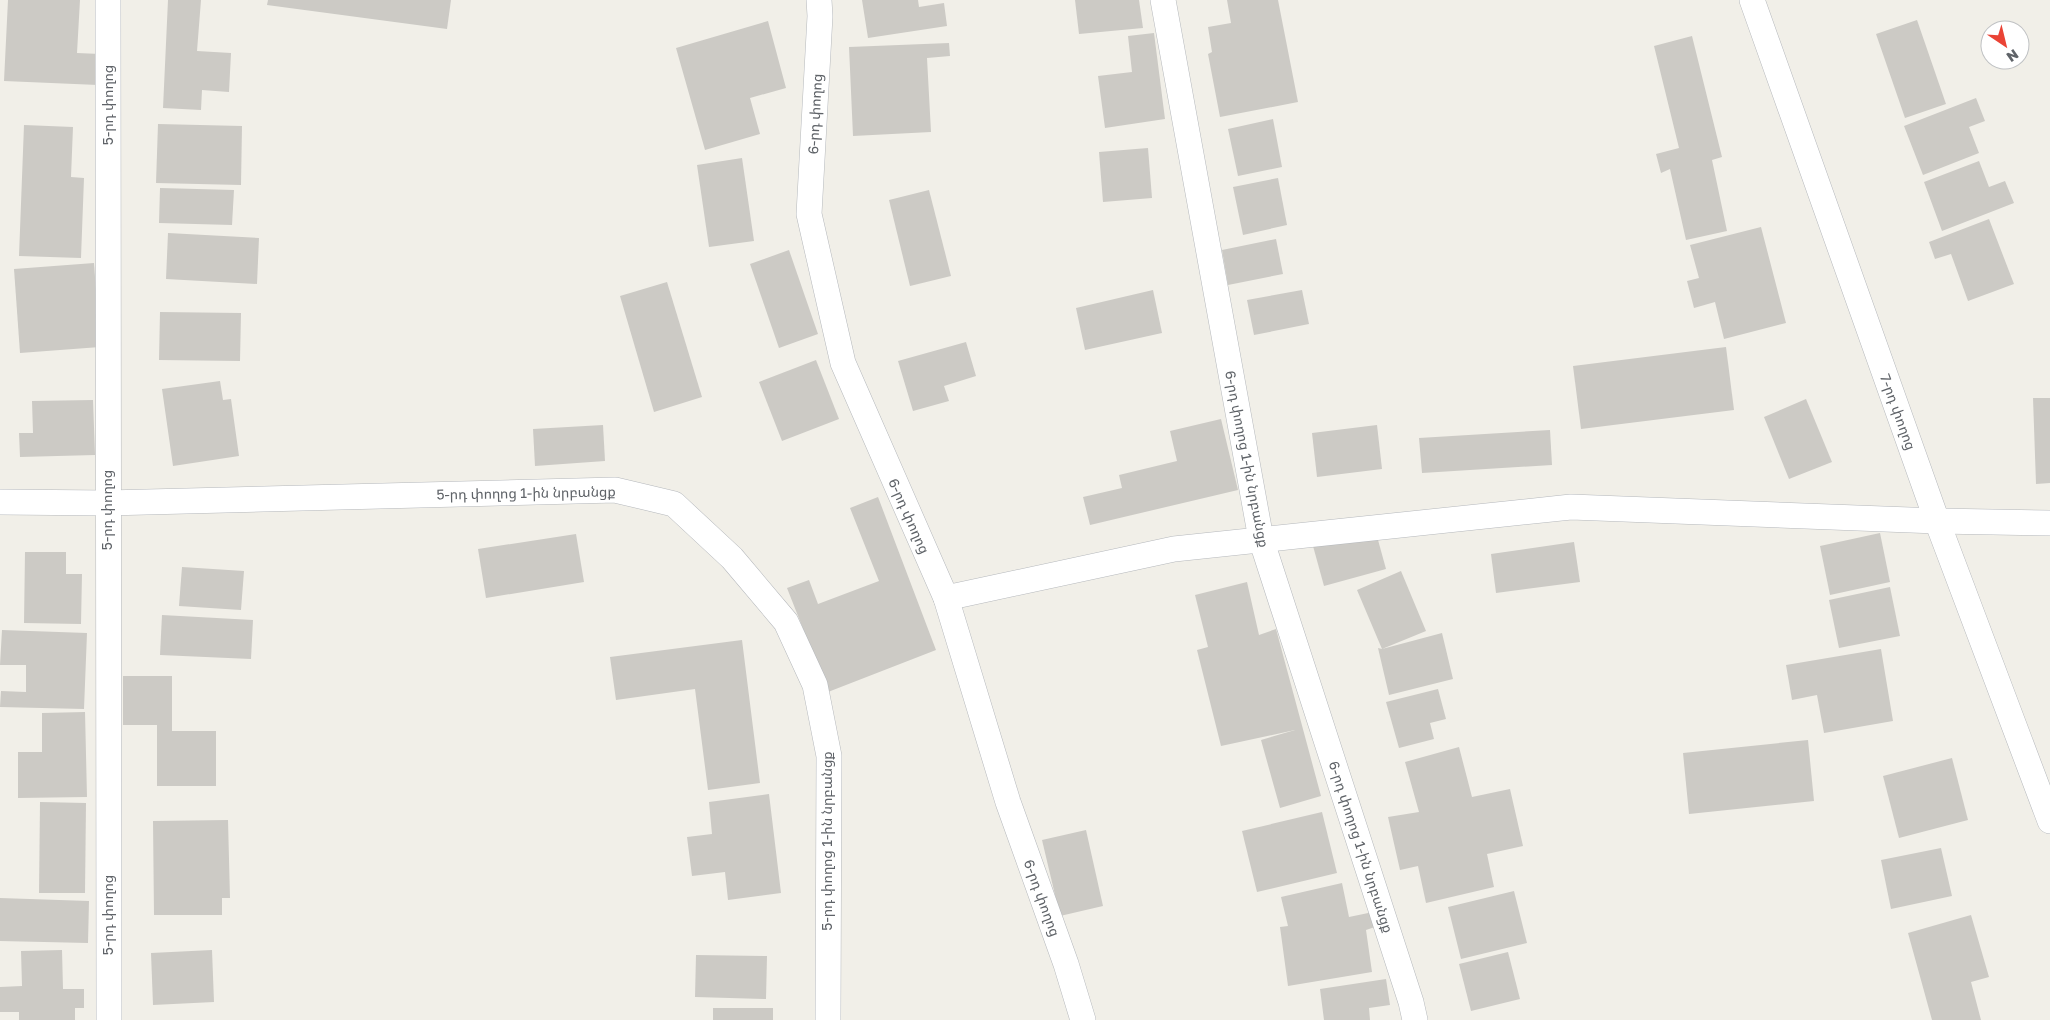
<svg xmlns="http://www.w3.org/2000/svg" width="2050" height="1020" font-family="'Golos Text','Noto Sans Armenian',sans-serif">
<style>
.building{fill:#cccac5}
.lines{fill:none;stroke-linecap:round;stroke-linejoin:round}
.minor-casing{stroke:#b5b8bc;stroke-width:26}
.minor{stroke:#fff;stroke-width:25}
.labels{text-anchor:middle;stroke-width:4.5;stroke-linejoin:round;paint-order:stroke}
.street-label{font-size:14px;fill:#5f6368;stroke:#fff}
</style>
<rect width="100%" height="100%" fill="#f1efe8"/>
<g class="building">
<path d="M8,0H80L77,53L100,54L98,85L4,81Z"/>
<path d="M168,0H201L197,51L231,53L229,92L202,90L201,110L163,108Z"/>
<path d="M268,0H451L447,29L267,5Z"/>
<path d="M862,0H918L919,7L944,3L947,26L868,38Z"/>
<path d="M1075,0H1139L1143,28L1079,34Z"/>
<path d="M1227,0H1278L1298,102L1220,117L1208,54L1212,52L1208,27L1231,23Z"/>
<path d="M1917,20L1946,104L1905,118L1876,34Z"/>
<path d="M768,21L786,88L750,98L760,134L705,150L676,48Z"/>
<path d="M1154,33L1165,119L1105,128L1098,76L1132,72L1128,36Z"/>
<path d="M1692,36L1722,157L1712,160L1727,231L1686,240L1670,169L1661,173L1656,154L1679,148L1654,46Z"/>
<path d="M949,43L950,56L927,58L931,132L853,136L849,47Z"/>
<path d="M1976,98L1985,121L1969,127L1979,153L1923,175L1904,126Z"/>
<path d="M1273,119L1282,167L1238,176L1228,129Z"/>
<path d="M158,124L242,126L241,185L156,183Z"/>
<path d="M24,125L73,127L71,177L84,178L81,258L19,256Z"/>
<path d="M1148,148L1152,198L1103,202L1099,152Z"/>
<path d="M742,158L754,241L709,247L697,165Z"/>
<path d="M1979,161L1989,187L2005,181L2014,203L1942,231L1924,182Z"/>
<path d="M1278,178L1287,225L1243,235L1233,187Z"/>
<path d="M160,188L234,190L232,225L159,223Z"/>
<path d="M929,190L951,276L910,286L889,200Z"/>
<path d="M1989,219L2014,284L1968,301L1951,254L1935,259L1929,242Z"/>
<path d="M1761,227L1786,323L1724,339L1715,302L1694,308L1687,281L1699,278L1690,245Z"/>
<path d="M168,233L259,238L257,284L166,279Z"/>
<path d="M1276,239L1283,274L1228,285L1222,250Z"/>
<path d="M789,250L818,334L779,348L750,264Z"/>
<path d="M94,263L100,347L20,353L14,269Z"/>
<path d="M667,282L702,397L654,412L620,296Z"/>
<path d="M1153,290L1162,333L1085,350L1076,308Z"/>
<path d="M1302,290L1309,324L1254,335L1247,300Z"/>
<path d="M160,312L241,313L240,361L159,360Z"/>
<path d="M966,342L976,376L944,386L949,401L913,411L898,361Z"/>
<path d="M1726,347L1734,410L1581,429L1573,366Z"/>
<path d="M816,360L839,419L782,441L759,382Z"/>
<path d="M220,381L223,400L231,399L239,456L173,466L162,389Z"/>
<path d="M2033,398H2050V483L2036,484Z"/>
<path d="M1806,399L1832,462L1789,479L1764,417Z"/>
<path d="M93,400L95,455L20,457L19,433H33L32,401Z"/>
<path d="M1221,419L1238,490L1090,525L1083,497L1122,488L1119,475L1177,461L1170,431Z"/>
<path d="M603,425L605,461L535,466L533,429Z"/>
<path d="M1377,425L1382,469L1317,477L1312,433Z"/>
<path d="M1550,430L1552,465L1422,473L1419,438Z"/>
<path d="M878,497L936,650L828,692L787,588L809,580L818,604L879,581L850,508Z"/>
<path d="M1375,529L1386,569L1324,586L1313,546Z"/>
<path d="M1880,533L1890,582L1830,595L1820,546Z"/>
<path d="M576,534L584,582L486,598L478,549Z"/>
<path d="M1574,542L1580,582L1496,593L1491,554Z"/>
<path d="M25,552H66V574H82L81,624L24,623Z"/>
<path d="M182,567L244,571L241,610L179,606Z"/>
<path d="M1401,571L1426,631L1382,649L1442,633L1453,679L1389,695L1378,648L1382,649L1357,590Z"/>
<path d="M1247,582L1259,635L1276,629L1321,796L1280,808L1261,740L1295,730L1221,746L1197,650L1208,647L1195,595Z"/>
<path d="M1890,587L1900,636L1839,648L1829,600Z"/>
<path d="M162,615L253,620L251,659L160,655Z"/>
<path d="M2,630L87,633L84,709L0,707L1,691L26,692V665H0Z"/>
<path d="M742,640L760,783L708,790L695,689L616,700L610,657Z"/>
<path d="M1881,649L1893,721L1824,733L1817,695L1792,700L1786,665Z"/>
<path d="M123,676H172V731H216V786H157V725H123Z"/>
<path d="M1438,689L1446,719L1430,723L1434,739L1399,748L1386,702Z"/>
<path d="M85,712L87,797L18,798V752H42V713Z"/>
<path d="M1808,740L1814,801L1689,814L1683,753Z"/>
<path d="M1459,747L1472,797L1510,789L1523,846L1487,854L1494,887L1426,903L1418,866L1400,870L1388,817L1419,812L1405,762Z"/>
<path d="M1952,758L1968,820L1899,838L1883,776Z"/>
<path d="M769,794L781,893L728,900L725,872L692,876L687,837L712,834L709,802Z"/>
<path d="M40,802L86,803L85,893H39Z"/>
<path d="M1322,812L1337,873L1257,892L1242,831Z"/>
<path d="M228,820L230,898H222V915H154L153,821Z"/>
<path d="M1086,830L1103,906L1060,916L1042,840Z"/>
<path d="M1941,848L1952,896L1891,909L1881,860Z"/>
<path d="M1342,883L1349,917L1373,912L1378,926L1366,930L1372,972L1288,986L1280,927L1288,926L1281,897Z"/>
<path d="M1514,891L1527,943L1461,959L1448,907Z"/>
<path d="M0,898L89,901L88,943L0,941Z"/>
<path d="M1971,915L1989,977L1971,982L1981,1020H1932L1908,933Z"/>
<path d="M62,950L63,989H84V1008H75V1020H19V1012H0V987L22,986L21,951Z"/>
<path d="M212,950L214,1002L153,1005L151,953Z"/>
<path d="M1508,952L1520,999L1471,1011L1459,964Z"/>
<path d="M696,955L767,956L766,999L695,997Z"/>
<path d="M1386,979L1390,1005L1369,1008L1370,1020H1324L1320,989Z"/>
<rect x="713" y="1008" width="60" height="12"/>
</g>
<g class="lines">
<g class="minor-casing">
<g id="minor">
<path d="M108,0L109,1020"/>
<path d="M819,0L820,16L809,214L843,363L946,598L1008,802L1066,964L1083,1020"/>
<path d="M1163,0L1261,539L1411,1002L1415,1020"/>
<path d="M1752,0L1937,521L2050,821"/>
<path d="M0,502L107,503L615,490L674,504L732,558L786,622L815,685L829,756L828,1020"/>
<path d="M946,598L1174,549L1571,507L1937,521L2050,523"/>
</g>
</g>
<use href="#minor" class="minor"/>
</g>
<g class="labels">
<g class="street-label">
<text transform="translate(108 105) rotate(-90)" y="5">5-րդ փողոց</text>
<text transform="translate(815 114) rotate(-87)" y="5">6-րդ փողոց</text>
<text transform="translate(1898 412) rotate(70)" y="5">7-րդ փողոց</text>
<text transform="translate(1247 459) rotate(79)" y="5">6-րդ փողոց 1-ին նրբանցք</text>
<text transform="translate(526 493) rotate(-1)" y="5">5-րդ փողոց 1-ին նրբանցք</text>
<text transform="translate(107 510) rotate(-90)" y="5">5-րդ փողոց</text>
<text transform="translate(909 516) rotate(66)" y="5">6-րդ փողոց</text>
<text transform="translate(827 841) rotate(-90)" y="5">5-րդ փողոց 1-ին նրբանցք</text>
<text transform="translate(1361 847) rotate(72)" y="5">6-րդ փողոց 1-ին նրբանցք</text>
<text transform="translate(1042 898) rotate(70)" y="5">6-րդ փողոց</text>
<text transform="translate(108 915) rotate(-90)" y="5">5-րդ փողոց</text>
</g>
</g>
<g transform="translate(2005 45) rotate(145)"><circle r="24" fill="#ffffff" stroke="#bfc1c3"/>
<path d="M0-4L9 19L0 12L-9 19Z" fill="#ea4335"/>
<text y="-8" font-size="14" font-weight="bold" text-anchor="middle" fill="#5f6368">N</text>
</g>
</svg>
